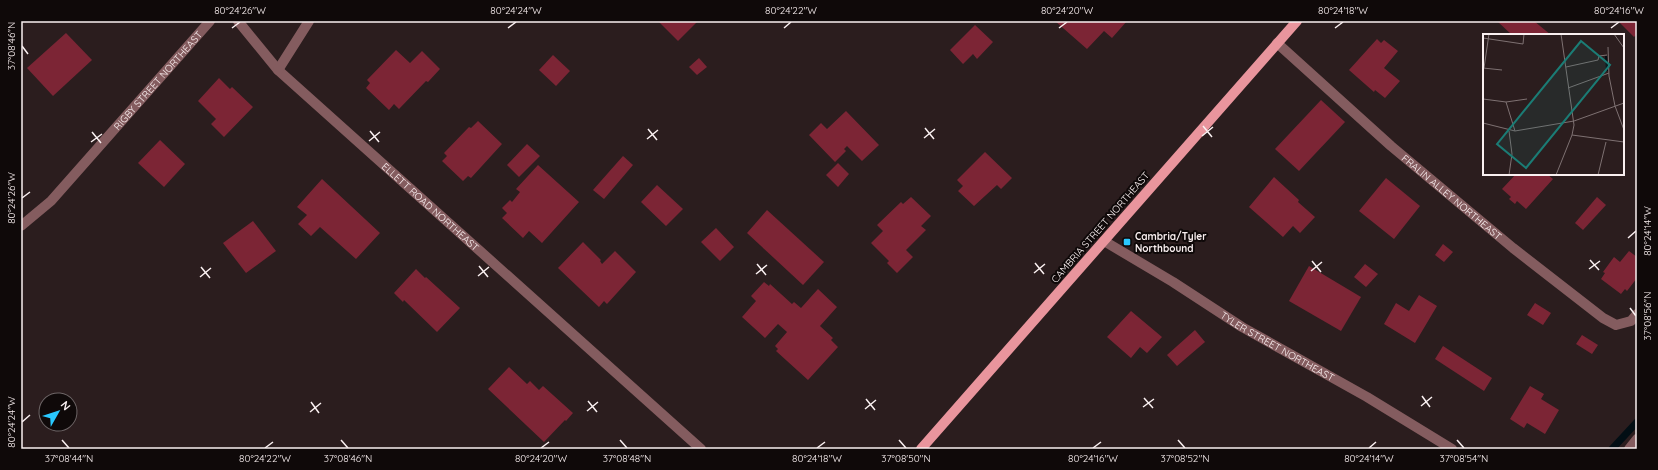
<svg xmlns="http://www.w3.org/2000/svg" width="1658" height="470" font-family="Quicksand,sans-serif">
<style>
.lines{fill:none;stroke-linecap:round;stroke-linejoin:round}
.stream{stroke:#020e14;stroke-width:7}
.building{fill:#7c2535}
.minor{stroke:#845c5f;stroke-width:10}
.major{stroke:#e9959d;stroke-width:10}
.ticks{fill:none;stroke:#faf0f1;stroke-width:1.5}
.poi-dot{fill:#29c8ff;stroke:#0f0909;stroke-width:1.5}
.labels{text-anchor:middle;stroke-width:4;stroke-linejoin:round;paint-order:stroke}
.street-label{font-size:10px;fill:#faf0f1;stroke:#0f0909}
.poi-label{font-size:10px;font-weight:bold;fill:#faf0f1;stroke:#0f0909;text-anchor:start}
.inset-river{fill:none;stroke:#020e14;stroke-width:2}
.inset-road{fill:none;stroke:#7e7172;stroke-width:1}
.view{fill:#1b7c75;fill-opacity:0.15;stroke:#1b7c75;stroke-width:2}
.inset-edge{fill:none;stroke:#faf0f1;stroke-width:2}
.neatline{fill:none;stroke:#faf0f1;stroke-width:1.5}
.ticks-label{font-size:10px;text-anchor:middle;fill:#faf0f1}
</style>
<rect width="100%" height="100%" fill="#2b1d1e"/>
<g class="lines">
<path class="stream" d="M1612,449L1637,422"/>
</g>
<g class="building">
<path d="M658,21H698L678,41Z"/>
<path d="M1055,21H1127L1112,38L1104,31L1087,49Z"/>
<path d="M1497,21H1534L1551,35H1512Z"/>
<path d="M1618,21H1637V34L1634,37Z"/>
<path d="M975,25L993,42L977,59L973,54L963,64L950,50Z"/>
<path d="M66,33L92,60L53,96L27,68Z"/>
<path d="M1377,39L1381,43L1384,40L1398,51L1384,68L1400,81L1385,98L1375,90L1374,92L1349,70Z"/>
<path d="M396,50L410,63L422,51L440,69L428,82L426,81L399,109L394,104L389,110L366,88L370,83L367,80Z"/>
<path d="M553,55L570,71L556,86L539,70Z"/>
<path d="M699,58L707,67L697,75L689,67Z"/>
<path d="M219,78L230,89L232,87L253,107L224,137L211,124L216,119L198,101Z"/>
<path d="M1321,100L1345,122L1299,171L1275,149Z"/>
<path d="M846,111L879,145L862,161L847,146L844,149L846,151L835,162L809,135L821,123L827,129Z"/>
<path d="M478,121L502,144L471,178L468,176L463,181L442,161L447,156L444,153L469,127L471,128Z"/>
<path d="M160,140L185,164L164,187L138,163Z"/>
<path d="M527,144L540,156L519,177L507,165Z"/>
<path d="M985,152L1012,178L1001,189L997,185L974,206L958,191L963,186L957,180Z"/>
<path d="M623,156L633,165L604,199L593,190Z"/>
<path d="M838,163L849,174L838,187L826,175Z"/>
<path d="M538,165L579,202L542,243L529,231L523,238L502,218L507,213L502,208L510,200L512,202L520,192L516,189Z"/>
<path d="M1516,174H1547L1553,179L1526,209L1517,201L1515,204L1509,199L1511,197L1502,189Z"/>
<path d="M1274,177L1299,200L1298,202L1315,217L1300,233L1293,226L1283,237L1249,207Z"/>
<path d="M1386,178L1420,206L1394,239L1359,211Z"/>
<path d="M322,179L380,233L356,259L320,227L311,236L298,224L307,215L297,207Z"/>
<path d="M657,185L683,209L666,226L641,202Z"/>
<path d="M911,197L931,216L921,226L926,230L906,250L913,257L897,273L887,263L889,261L871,243L883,231L877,225L901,202L903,204Z"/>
<path d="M1597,197L1606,205L1583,230L1575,223Z"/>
<path d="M767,210L824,262L803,285L747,233Z"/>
<path d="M253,221L276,251L246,273L223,243Z"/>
<path d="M716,228L734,247L720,261L701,242Z"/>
<path d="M583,242L601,260L600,261L602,264L615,251L636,272L607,304L604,301L599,307L558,268Z"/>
<path d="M1443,244L1453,252L1444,262L1435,255Z"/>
<path d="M1629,251L1637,257V278L1627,291L1625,289L1621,294L1601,279L1605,273L1603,272L1614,257L1620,262Z"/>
<path d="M1365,264L1378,274L1366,287L1354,277Z"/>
<path d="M1309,266L1361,297L1341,331L1289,301Z"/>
<path d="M416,269L425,278L426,277L460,308L437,332L404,300L403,302L394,293Z"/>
<path d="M764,282L769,286L770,284L792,304L794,302L801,308L818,289L837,307L820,326L833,338L831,340L838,347L808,380L776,351L778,349L775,346L787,332L778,324L765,338L742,317L756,301L751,296Z"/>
<path d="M1419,295L1437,306L1415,343L1384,324L1396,303L1409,311Z"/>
<path d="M1535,303L1551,313L1543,325L1527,315Z"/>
<path d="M1131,311L1162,337L1147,353L1140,347L1131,358L1107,337Z"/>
<path d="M1195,330L1205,342L1177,366L1167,355Z"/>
<path d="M1582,335L1598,345L1592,354L1576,344Z"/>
<path d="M1443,346L1492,378L1484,391L1435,359Z"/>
<path d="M509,367L527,384L530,381L539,390L543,386L573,413L566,421L565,420L544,442L488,389Z"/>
<path d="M1530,386L1544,394L1541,399L1559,410L1545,434L1527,423L1524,428L1510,419Z"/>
</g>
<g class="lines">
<g class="minor">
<path id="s1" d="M238,21L278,70L701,449"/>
<path id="s2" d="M1277,43L1391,146L1513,248L1603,318L1616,325L1631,321L1637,314"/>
<path d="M278,70L309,21"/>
<path id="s3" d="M21,226L51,201L210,21"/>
<path id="s4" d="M1104,241L1173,282L1242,327L1367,397L1452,449"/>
<path d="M1629,449L1637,439"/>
</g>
<path class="major" d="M921,449L1297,21"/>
</g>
<path class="ticks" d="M232,28L240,22M508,28L516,22M784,28L791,22M1059,28L1067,22M1335,28L1343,22M1611,28L1619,22M22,46L28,54M1203,126L1212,137M925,128L934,139M648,129L657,140M370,131L379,142M92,132L101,143M1202,136L1213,127M924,138L935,129M647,139L658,130M369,141L380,132M91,142L102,134M22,198L30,192M1628,238L1636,231M1590,260L1599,270M1312,261L1321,272M1035,263L1044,274M757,264L766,275M479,266L488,277M201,267L210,278M1589,269L1600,261M1311,271L1322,262M1034,273L1045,264M756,274L767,265M478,276L489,267M200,277L211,268M1630,308L1636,316M1422,396L1430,407M1144,398L1153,408M866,399L875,410M588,401L597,412M311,402L319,413M1421,406L1432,397M1143,407L1154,399M865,409L876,400M587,411L598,402M310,412L321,403M22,422L30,415M62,440L69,448M341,440L348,448M620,440L627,448M899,440L906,448M1178,440L1185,448M1457,440L1464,448M265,448L273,442M541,448L549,442M817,448L825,442M1093,448L1101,442M1369,448L1376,442"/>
<rect class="poi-dot" x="1123" y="238" width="8" height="8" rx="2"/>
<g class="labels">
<g class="street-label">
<text dy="4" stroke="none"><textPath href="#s3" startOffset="200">RIGBY STREET NORTHEAST</textPath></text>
<text dy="4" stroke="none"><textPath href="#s2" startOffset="233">FRALIN ALLEY NORTHEAST</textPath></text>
<text dy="4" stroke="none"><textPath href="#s1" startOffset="268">ELLETT ROAD NORTHEAST</textPath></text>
<text transform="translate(1100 227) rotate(-49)" y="4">CAMBRIA STREET NORTHEAST</text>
<text dy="4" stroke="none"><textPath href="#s4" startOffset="203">TYLER STREET NORTHEAST</textPath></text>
</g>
<g class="poi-label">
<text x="1135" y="240">Cambria/Tyler<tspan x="1135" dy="12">Northbound</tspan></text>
</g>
</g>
<g transform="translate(1483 34)">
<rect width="141" height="141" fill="#2b1d1e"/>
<path class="inset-river" d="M123,22L124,37"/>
<path class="inset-road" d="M131,0L141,14M0,4L40,10L41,0M125,13L126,42L132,72L141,96M83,33L115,26L116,22L124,21M0,34L19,36M1,34L6,0M85,54L126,39M0,65L23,68L44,65M23,68L32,97M0,89L32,97L91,87L141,69M26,97L29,120L26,141M89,101L141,108M73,141L89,101L91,91L78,0M115,141L123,108"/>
<path class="view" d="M98,7L127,31L43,134L14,110Z"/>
<rect width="141" height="141" class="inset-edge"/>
</g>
<rect width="1658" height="470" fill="none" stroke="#0f0909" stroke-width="44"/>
<g transform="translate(58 412) rotate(51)"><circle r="19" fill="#0f0909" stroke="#6d6566"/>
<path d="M0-3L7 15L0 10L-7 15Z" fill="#29c8ff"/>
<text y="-6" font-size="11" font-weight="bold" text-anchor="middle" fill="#faf0f1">N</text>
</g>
<rect x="22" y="22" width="1614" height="426" class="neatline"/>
<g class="ticks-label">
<text x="240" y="14">80°24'26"W</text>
<text x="516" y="14">80°24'24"W</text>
<text x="791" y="14">80°24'22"W</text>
<text x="1067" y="14">80°24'20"W</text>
<text x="1343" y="14">80°24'18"W</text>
<text x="1619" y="14">80°24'16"W</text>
<text transform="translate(11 46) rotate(-90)" y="4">37°08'46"N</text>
<text transform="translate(11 198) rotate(-90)" y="4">80°24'26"W</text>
<text transform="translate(1647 231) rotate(-90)" y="4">80°24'14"W</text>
<text transform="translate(1647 316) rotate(-90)" y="4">37°08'56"N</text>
<text transform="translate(11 422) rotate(-90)" y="4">80°24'24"W</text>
<text x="69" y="462">37°08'44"N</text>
<text x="265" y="462">80°24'22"W</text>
<text x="348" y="462">37°08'46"N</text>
<text x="541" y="462">80°24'20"W</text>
<text x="627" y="462">37°08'48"N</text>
<text x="817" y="462">80°24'18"W</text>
<text x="906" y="462">37°08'50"N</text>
<text x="1093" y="462">80°24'16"W</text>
<text x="1185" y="462">37°08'52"N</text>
<text x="1369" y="462">80°24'14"W</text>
<text x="1464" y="462">37°08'54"N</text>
</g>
</svg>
